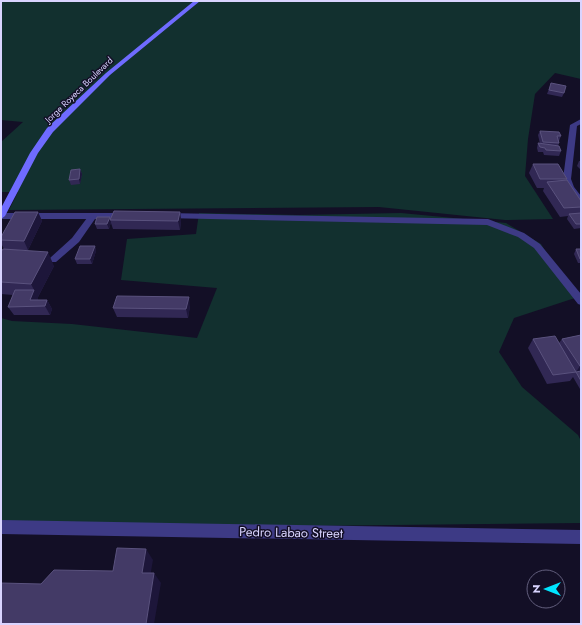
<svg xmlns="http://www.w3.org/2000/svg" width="582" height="625" font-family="Jost,sans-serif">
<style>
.green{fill:#12302f}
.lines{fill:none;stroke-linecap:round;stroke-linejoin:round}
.lane{fill:#3d3a85;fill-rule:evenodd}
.street{fill:#3d3a85;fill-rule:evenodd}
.secondary{fill:#6f6bff;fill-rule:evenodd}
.wall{fill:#312854}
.shaded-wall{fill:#1d163a}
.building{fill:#433a66;stroke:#5a527e}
.labels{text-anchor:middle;stroke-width:3;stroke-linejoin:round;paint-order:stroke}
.far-street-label{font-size:9px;fill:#d9d4ff;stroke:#130f26}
.near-street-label{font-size:13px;fill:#d9d4ff;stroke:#130f26}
</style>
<rect width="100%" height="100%" fill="#130f26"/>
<g class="green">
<path d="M1,1H581V79L555,73L535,94L528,139L525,176L553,219L505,220L379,207L9,210L18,192H1V142L23,122L1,120Z"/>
<path d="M199,213L298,215L401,213L506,223L541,244L568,287L581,296L514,318L499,352L522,387L578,435L581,441V523L1,529V318L12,321L72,324L197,338L217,288L121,280L127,239L196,234Z"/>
</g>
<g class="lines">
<path class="lane" d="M93,213L97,216L79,242L56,262H50L48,260L50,258L72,238L90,214Z"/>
<g class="street">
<path d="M581,119V124L577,126L571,179L574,187L581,196V205L578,204L567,190L563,179L570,125Z"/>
<path d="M1,213H125L129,216L125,219H1Z"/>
<path d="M167,213L488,219L524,233L540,244L581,294V305L578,304L534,248L518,237L487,225L164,218L163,216L164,214Z"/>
<path d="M1,520L581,530V544L1,534Z"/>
</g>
<path class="secondary" d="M194,1H200L110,75L53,132L38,153L5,216L1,219V208L30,153L47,128L106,73Z"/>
</g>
<g class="wall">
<path d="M551,83L564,93L562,97L547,94Z"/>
<path d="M540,131L561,136L559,141V143L558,146L561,151L559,156L544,155L543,152H538L537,148L538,143L540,144L538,135Z"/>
<path d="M579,161H581V170L577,166Z"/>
<path d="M533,164L567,179L566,180L581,201V228L574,229L567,219L568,216L560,217L543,191L544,188H537L529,173Z"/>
<path d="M80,169L82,174L80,184L71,185L69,180Z"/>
<path d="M38,212L42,221L28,250H13L54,266L38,297V300H47L52,309L50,315H14L8,307L13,295L1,294V252L4,249L1,243V237Z"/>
<path d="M180,212L181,221L180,230L113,229L110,220Z"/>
<path d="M110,217L111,222L109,229H97L95,224Z"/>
<path d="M95,246L96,251L92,264H77L75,259Z"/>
<path d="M576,249H581V263H578L574,254Z"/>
<path d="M190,306L188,318L117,317L113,308Z"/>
<path d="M581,335V388L580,389L573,377L570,381L547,384L528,348L533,339L559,343L562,339Z"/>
</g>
<g class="shaded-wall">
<path d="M80,169L82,174L80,184L79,179Z"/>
<path d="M38,212L42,221L28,250L24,241Z"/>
<path d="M180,212L181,221L180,230L178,221Z"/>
<path d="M110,217L111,222L109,229L107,224Z"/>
<path d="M95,246L96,251L92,264L90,259Z"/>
<path d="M48,252L54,266L38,297V299L36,306L30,300L34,290L31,284Z"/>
<path d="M189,297L190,306L188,318L186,309Z"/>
<path d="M47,300L52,309L50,315L45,306Z"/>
<path d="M580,366H581V373L576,372Z"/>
<path d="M146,549L153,560L149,583L142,573Z"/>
<path d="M154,573L161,583L154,624H146Z"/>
</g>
<g class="building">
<path d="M551,83L566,86L564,93L549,90Z"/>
<path d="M540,131L559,132L561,136H557L559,143L543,142Z"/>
<path d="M538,143L559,146L561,151L546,150L545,148L540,147Z"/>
<path d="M533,164H558L567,179H540Z"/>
<path d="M80,169L79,179L69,180L71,170Z"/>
<path d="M567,180L581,201V207L564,208L547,182Z"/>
<path d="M114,211L180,212L178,221L110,220Z"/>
<path d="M15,212H38L24,241L1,240V237Z"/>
<path d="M581,213V224H576L569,214Z"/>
<path d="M97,217H110L107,224H95Z"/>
<path d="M80,246H95L90,259H75Z"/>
<path d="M3,249L48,252L31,284L1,282V252Z"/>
<path d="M576,249H581V259H580Z"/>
<path d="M15,290H34L30,300H47L45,306L8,307Z"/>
<path d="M117,296L189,297L186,309L113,308Z"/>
<path d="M581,335V366H580L562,339Z"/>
<path d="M555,336L576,372L553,375L533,339Z"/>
<path d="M581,371V381L576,372Z"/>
<path d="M117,548L146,549L142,573H154L146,624H1V583L41,584L54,570L113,571Z"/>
</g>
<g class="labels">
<g class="far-street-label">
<text transform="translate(79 90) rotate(-44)" y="3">Jorge Royeca Boulevard</text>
</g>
<g class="near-street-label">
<text transform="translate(291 532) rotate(1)" y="5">Pedro Labao Street</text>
</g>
</g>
<rect width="582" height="625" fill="none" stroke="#d9d4ff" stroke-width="4"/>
<g transform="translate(546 589) rotate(270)"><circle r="19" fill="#130f26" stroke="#625e7d"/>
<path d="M0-3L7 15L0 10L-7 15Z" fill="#00e5ff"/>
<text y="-6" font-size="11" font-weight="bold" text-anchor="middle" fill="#d9d4ff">N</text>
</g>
</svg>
